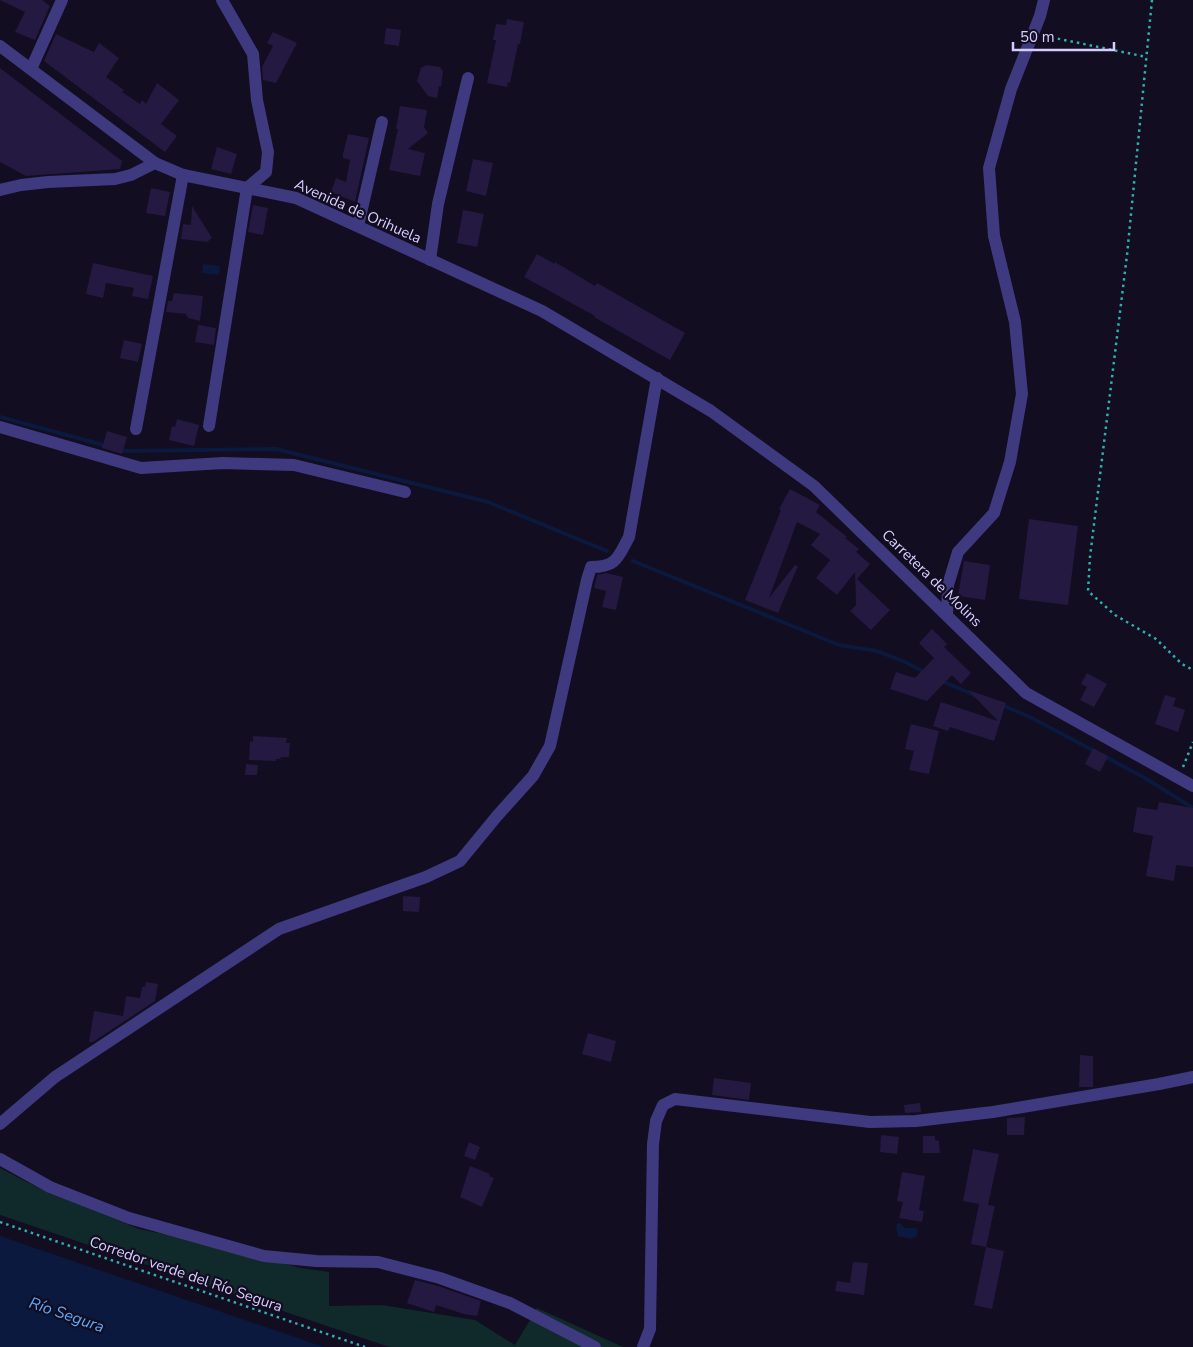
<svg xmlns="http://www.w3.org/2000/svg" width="1193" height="1347" font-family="'Nunito Sans',sans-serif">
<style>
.green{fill:#10292a}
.water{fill:#0a193d}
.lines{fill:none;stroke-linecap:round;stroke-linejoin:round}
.stream{stroke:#0a193d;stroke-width:4}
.building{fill:#241941}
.path{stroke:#2fb0b0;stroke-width:2.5;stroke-dasharray:2.5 4;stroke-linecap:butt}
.minor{stroke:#3f397f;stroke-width:12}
.labels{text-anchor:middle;stroke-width:4.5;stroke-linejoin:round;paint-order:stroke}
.street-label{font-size:15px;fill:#d6cdfe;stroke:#120d20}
.water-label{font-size:16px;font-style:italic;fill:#5ca9fd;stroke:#120d20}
</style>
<rect width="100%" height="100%" fill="#120d20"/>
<path class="green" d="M0,1168L39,1188L139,1229L198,1241L301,1268L329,1272V1306L382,1305L475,1320L515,1345L537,1308L623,1347H389L0,1215Z"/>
<g class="water">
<path d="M203,264L220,266L219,275L202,273Z"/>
<path d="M900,1223L905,1228H916L918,1232L916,1237L911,1239L898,1236L896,1226L897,1224Z"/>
<path d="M0,1236L289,1335L324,1347H0Z"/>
</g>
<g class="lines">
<g class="stream">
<path d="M0,417L107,446"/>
<path d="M119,450L125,451L276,449L488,502L607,551"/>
<path d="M633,561L839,645L877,651L905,662L926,673"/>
<path d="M942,681L976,696"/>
<path d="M1002,705L1030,717L1096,752"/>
<path d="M1104,756L1145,778L1193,808"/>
</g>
</g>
<g class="building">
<path d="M0,0H42L50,6L35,40L15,32L25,12Z"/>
<path d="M507,19L524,22L520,44H518L510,83L508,82L507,87L487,83L496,40H493L496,24L506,25Z"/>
<path d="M386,28L401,30L399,46L384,44Z"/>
<path d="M273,32L297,43L276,83L263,80L262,67L273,46L267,43Z"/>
<path d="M56,34L94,52L99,43L119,58L106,77L124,90L122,92L140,104L142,100L146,104L157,83L179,100L161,124L177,136L165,152L44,61Z"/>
<path d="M426,65L440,67L443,71L441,87L439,86L437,98L428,96L417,81L421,68Z"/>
<path d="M0,68L122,161L120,169L26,176L0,162Z"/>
<path d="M400,106L427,110L424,127L428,133L408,149L425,153L420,176L389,170L398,129H396Z"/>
<path d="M348,134L369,138L355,202L331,192L336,178L346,182L350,160L343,158V154Z"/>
<path d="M217,147L237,154L231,174L211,169Z"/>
<path d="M473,159L493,163L486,196L466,191Z"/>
<path d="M151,188L170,192L165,216L146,213Z"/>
<path d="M253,205L268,208L263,235L248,232Z"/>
<path d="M192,206L212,238L207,242L181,239L183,224L191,225Z"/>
<path d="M463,210L484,214L477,247L457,243Z"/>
<path d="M537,254L555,264V262L595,286L597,283L685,333L670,360L594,317L595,316L524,277Z"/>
<path d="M93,263L153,276L148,299L132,296L134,288L106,283L103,298L86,294Z"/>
<path d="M174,293L203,296L200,321L188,318L186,314L166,312L168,301H172Z"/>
<path d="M198,325L216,328L214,345L195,342Z"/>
<path d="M124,340L142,344L138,362L120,358Z"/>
<path d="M177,419L199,425L194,446L169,440L172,426L175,427Z"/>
<path d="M107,431L127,437L122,454L102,448Z"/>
<path d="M790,489L820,505L816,512L847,537L845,538L859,549L856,552L870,564L857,579L890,610L871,630L850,611L856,605L855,572L837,595L816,578L830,560L811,545L820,534L797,522L769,598L795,565L798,566L778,613L745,600L781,510L779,509Z"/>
<path d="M1029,519L1078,526L1068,605L1019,599Z"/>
<path d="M964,561L990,565L985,600L958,596Z"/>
<path d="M606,573L623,577L616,610L602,607L606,591L594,588L597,575Z"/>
<path d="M932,629L947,644L944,647L971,673L961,684L952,675L927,701L890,689L896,672L915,678L934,658L919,643Z"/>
<path d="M1087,673L1107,684L1094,707L1080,700L1087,687L1081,684Z"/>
<path d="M968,690L1006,703L994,741L950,727L948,731L933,726L941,702L998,721Z"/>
<path d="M1165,695L1176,698L1173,706L1185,710L1178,732L1155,724Z"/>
<path d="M911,724L939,731L929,774L909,770L914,751L905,749Z"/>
<path d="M253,736L287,738L286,743H290L289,757H281L280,759H276V761L249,760L250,741L253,742Z"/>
<path d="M1093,748L1108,756L1100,772L1085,764Z"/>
<path d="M246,764L258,765L257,775H245Z"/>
<path d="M1159,802L1193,808V867L1176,865L1174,881L1146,876L1153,836L1133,832L1137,807L1157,810Z"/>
<path d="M403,896L420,897L419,912L403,911Z"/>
<path d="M146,982L158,984L155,1001L93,1042H89L94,1011L123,1016L126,996L140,998L142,987H145Z"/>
<path d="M588,1033L616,1041L611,1062L582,1054Z"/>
<path d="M1080,1055L1093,1056V1087H1079Z"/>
<path d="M714,1078L751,1083L749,1100L712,1095Z"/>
<path d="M920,1103L921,1112L905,1113L904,1105Z"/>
<path d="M1025,1117L1024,1135H1007V1118Z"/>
<path d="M881,1135L899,1137L897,1154L880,1152Z"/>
<path d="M923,1136H935V1140L939,1141L940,1153H923Z"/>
<path d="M469,1142L480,1147L475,1160L464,1156Z"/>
<path d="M973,1149L999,1154L988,1205L995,1206L986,1247L971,1244L979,1204L963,1201Z"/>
<path d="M470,1166L490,1174L489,1176L494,1178L482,1207L460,1197Z"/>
<path d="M902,1172L925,1176L919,1210L924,1211L922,1222L899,1218L903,1202L897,1201Z"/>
<path d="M986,1247L1004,1251L992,1309L974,1305Z"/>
<path d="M853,1262L868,1263L864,1295L835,1291L837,1281L850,1283Z"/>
<path d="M415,1280L438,1286L481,1301L477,1316L464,1314L436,1305L434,1312L407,1303Z"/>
</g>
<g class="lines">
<g class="path">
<path d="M1152,0L1127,255L1090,557L1088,591L1115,615L1156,639L1182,664L1193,670"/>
<path d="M1045,36L1147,57"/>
<path d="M1183,767L1193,742"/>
<path d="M0,1222L365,1347"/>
</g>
<g class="minor">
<path d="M0,46L155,163L183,175L296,198L542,311L711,411L814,486L1026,693L1193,786"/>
<path d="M31,69L62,0"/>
<path d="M0,190L21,185L48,182L115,179L131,175L155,163"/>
<path d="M358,226L382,122"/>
<path d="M430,260L438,204L468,78"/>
<path d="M209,426L247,188L266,172L268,152L257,100L253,54L222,0"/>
<path d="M0,427L141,468L223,463L294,465L405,492"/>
<path d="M136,429L183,175"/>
<path d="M947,615L948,585L958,552L994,513L1010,462L1022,394L1015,322L994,236L989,168L1011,89L1040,16L1044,0"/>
<path d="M0,1124L55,1077L279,929L426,877L460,861L497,816L533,776L550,746L587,580L591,567C617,567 618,557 629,537L657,378"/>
<path d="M0,1159L50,1187L129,1218L264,1256L316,1261L378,1262L440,1278L510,1303L595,1347"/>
<path d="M643,1347L650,1329L653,1144L656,1121L663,1105L675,1099L870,1122L916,1121L993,1112L1159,1084L1193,1077"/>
</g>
</g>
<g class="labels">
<g class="street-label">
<text transform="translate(358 211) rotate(24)" y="5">Avenida de Orihuela</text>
<text transform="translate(932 578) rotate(44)" y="5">Carretera de Molins</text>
<text transform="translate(186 1274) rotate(19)" y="5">Corredor verde del Río Segura</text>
</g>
<g class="water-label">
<text transform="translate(67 1314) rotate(19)" y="6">Río Segura</text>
</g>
</g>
<path d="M1013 42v8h101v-8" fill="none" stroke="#d6cdfe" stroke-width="2.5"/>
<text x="1020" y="42" font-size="15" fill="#d6cdfe" stroke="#120d20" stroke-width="4" paint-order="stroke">50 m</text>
</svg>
